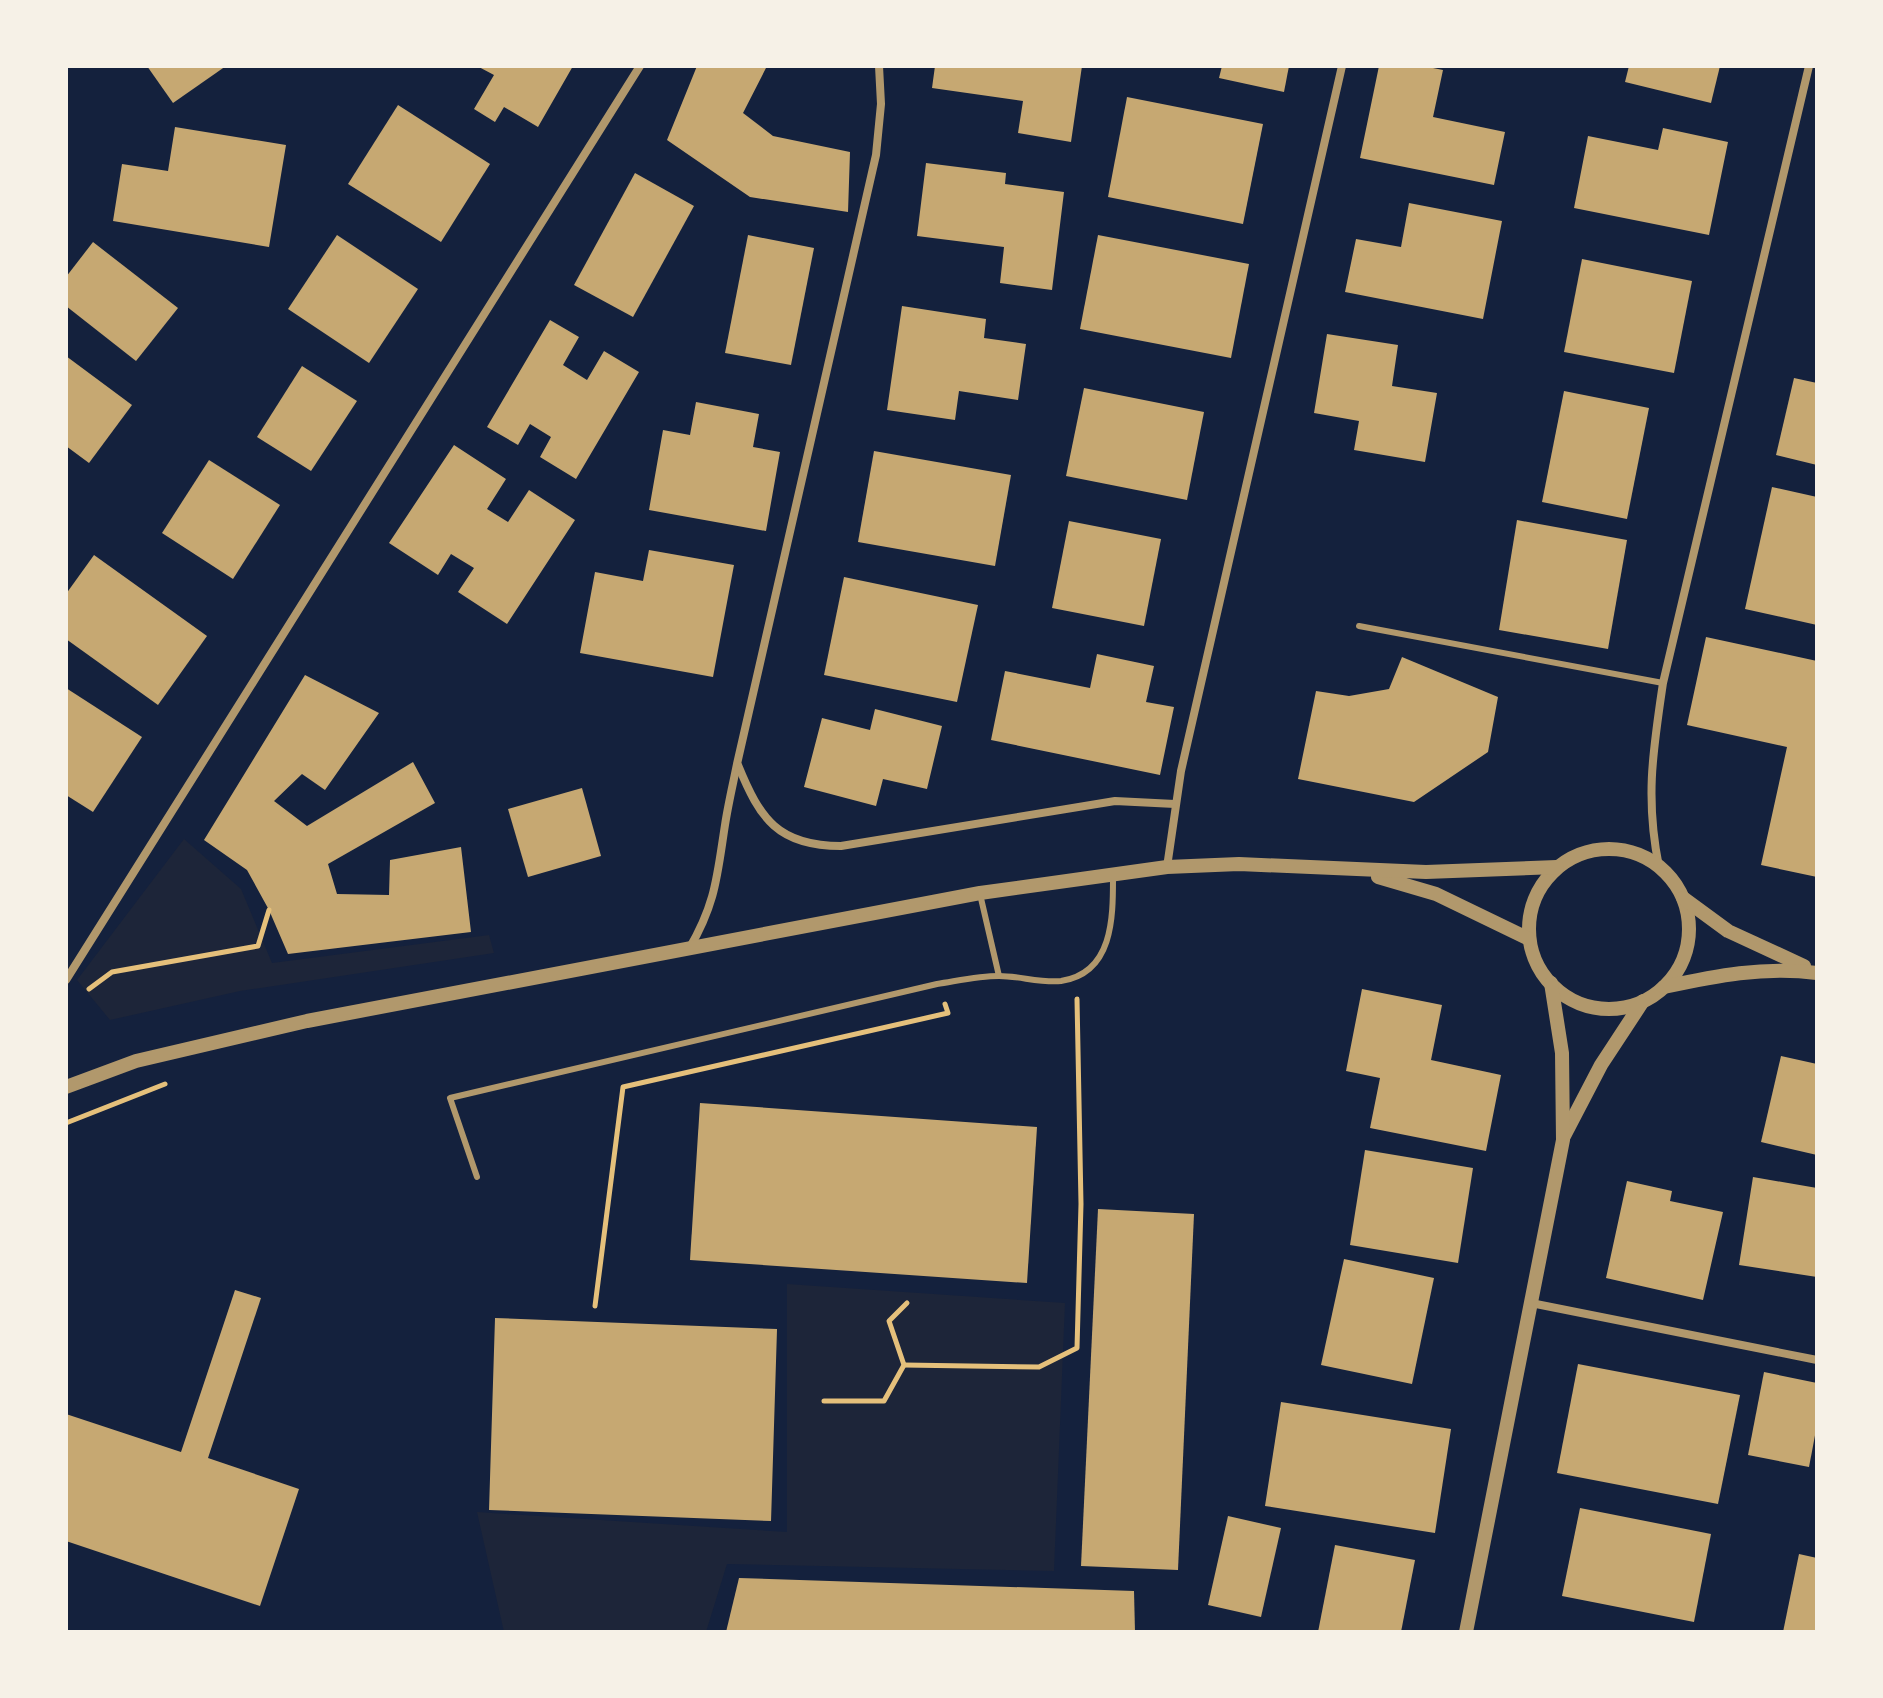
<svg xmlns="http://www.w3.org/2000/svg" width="1883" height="1698" font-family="'IBM Plex Sans',sans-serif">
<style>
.green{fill:#1d2539}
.building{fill:#c6a872}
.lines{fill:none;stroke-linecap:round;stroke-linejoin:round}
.path{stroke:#e5c07b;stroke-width:5}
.service{stroke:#b1986c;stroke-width:6}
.minor{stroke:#b1986c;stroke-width:8}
.tertiary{stroke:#b1986c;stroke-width:14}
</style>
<rect width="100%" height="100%" fill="#14213d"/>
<g class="green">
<path d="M184,839L241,889L272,963L489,935L494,953L240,991L110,1020L77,980Z"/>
<path d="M787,1284L1065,1303L1054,1571L727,1564L706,1632H504L477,1512L787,1532Z"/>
</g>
<g class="building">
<path d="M147,66H226L173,103Z"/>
<path d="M477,66H573L538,127L504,107L495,122L474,109L494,75Z"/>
<path d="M697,66H767L743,113L773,136L850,152L848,212L750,197L667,140Z"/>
<path d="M935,66H1082L1071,142L1018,133L1023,101L932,88Z"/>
<path d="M1222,66H1289L1284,92L1219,78Z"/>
<path d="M1379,66H1423L1443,70L1433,117L1505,132L1494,185L1360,158Z"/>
<path d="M1629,66H1720L1711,103L1625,82Z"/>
<path d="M1127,97L1263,124L1243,224L1108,197Z"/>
<path d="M398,105L490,164L441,242L348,184Z"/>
<path d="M175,127L286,145L269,247L113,221L122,164L168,171Z"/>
<path d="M1663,128L1728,142L1709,235L1574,208L1588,136L1658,150Z"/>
<path d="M926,163L1006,173L1005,184L1064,192L1052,290L1000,283L1004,247L917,236Z"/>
<path d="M635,173L694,206L633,317L574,285Z"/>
<path d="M1409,203L1502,221L1483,319L1345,292L1356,239L1401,247Z"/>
<path d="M337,235L418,289L369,363L288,309Z"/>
<path d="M748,235L814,248L791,365L725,353Z"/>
<path d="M1098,235L1249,264L1231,358L1080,329Z"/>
<path d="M93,242L178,308L136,361L66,306V277Z"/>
<path d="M1582,259L1692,281L1674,373L1564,352Z"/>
<path d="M902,306L986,319L984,338L1026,344L1018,400L959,391L955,420L887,410Z"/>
<path d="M550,320L579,337L563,365L587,380L604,351L639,372L576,479L540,457L551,437L530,424L518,445L487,427Z"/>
<path d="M1327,334L1398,345L1392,386L1437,393L1425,462L1354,450L1359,421L1314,413Z"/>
<path d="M66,356L132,405L89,463L66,446Z"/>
<path d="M302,366L357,401L311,471L257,437Z"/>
<path d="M1794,378L1817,383V465L1776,455Z"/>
<path d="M1084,388L1204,412L1187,500L1066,476Z"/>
<path d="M1564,391L1649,408L1627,519L1542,502Z"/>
<path d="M696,402L759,414L753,447L780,452L766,531L649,510L663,430L690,435Z"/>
<path d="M454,445L506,479L487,509L508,522L529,490L575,520L507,624L458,592L474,568L451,554L438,575L389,543Z"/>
<path d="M874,451L1011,475L995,566L858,542Z"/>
<path d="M209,460L280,505L233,579L162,533Z"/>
<path d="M1772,487L1817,497V625L1745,609Z"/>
<path d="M1517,520L1627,540L1608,649L1499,630Z"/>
<path d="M1069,521L1161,539L1144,626L1052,608Z"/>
<path d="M649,550L734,565L713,677L580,653L595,572L643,581Z"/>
<path d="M94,555L207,636L158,705L66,639V594Z"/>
<path d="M844,577L978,605L957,702L824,675Z"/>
<path d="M1706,637L1817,661V877L1761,865L1787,747L1687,725Z"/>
<path d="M1097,654L1154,666L1146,702L1174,707L1160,775L991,740L1005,671L1090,688Z"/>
<path d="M1402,657L1498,697L1488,752L1414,802L1298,779L1316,691L1349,696L1389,689Z"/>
<path d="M305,675L379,713L325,790L302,774L274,801L307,826L413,762L435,803L328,864L337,894L389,895L390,860L461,847L471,932L288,954L269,910L247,870L204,840Z"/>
<path d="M66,688L142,737L93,812L66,795Z"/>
<path d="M875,709L942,726L927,789L883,779L876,806L804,787L822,718L870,730Z"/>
<path d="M582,788L601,856L528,877L508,809Z"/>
<path d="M1362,989L1442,1005L1431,1060L1501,1075L1486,1151L1370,1128L1380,1078L1346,1071Z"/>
<path d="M1781,1056L1817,1064V1155L1761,1142Z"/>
<path d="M700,1103L1037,1127L1027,1283L690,1260Z"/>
<path d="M1365,1150L1473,1168L1458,1263L1350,1245Z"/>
<path d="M1753,1177L1817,1188V1277L1739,1265Z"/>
<path d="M1627,1181L1672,1191L1670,1201L1723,1212L1703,1300L1606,1278Z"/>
<path d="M1098,1209L1194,1214L1178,1570L1081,1566Z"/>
<path d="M1344,1259L1434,1278L1412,1384L1321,1365Z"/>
<path d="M235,1290L261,1298L208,1458L299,1489L260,1606L66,1541V1414L181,1452Z"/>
<path d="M495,1318L777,1329L771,1521L489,1510Z"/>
<path d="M1578,1364L1740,1395L1718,1504L1557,1473Z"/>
<path d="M1764,1372L1817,1383V1425L1809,1467L1748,1455Z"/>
<path d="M1281,1402L1451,1429L1435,1533L1265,1506Z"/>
<path d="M1580,1508L1711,1534L1694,1622L1562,1596Z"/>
<path d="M1228,1516L1281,1528L1261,1617L1208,1605Z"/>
<path d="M1335,1545L1415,1560L1401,1632H1318Z"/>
<path d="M1799,1554L1817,1558V1632H1783Z"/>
<path d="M739,1578L1134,1591L1135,1632H726Z"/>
</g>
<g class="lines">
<g class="path">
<path d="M89,989L112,972L258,946L269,910"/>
<path d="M66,1123L165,1084"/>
<path d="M595,1306L623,1087L948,1013L945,1004"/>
<path d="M904,1365L1039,1367L1077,1348L1081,1204L1077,999"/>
<path d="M824,1401H884L904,1365L889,1321L907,1303"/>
</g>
<g class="service">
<path d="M1359,626L1663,683"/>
<path d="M980,894L999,976"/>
<path d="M477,1177L450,1098L937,984C957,981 978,976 999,976C1019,976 1041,983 1061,981C1114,973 1113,916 1113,875"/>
</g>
<g class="minor">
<path d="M738,765C760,819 778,846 841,846L1115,801L1175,804"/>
<path d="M1167,867L1181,771L1342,66"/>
<path d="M1659,867C1645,798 1653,751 1663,683L1809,66"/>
<path d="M689,949C716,903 717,876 725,825C728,805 733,784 737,764L876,155L881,104L879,66"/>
<path d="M66,980L640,66"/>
<path d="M1531,1303L1817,1360"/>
</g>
<g class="tertiary">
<circle cx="1609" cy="929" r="80"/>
<path d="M1378,877L1436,894L1529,939"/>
<path d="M1683,898L1728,931L1804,966"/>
<path d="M1664,987C1715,976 1764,966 1817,973"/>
<path d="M66,1087L136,1061L307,1021L980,893L1167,867L1239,864L1426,872L1557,867"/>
<path d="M1564,1136L1601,1065L1643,1001"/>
<path d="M1466,1632L1563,1140L1562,1053L1551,983"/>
</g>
</g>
<rect width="1883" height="1698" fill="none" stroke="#f6f1e7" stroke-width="136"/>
</svg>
